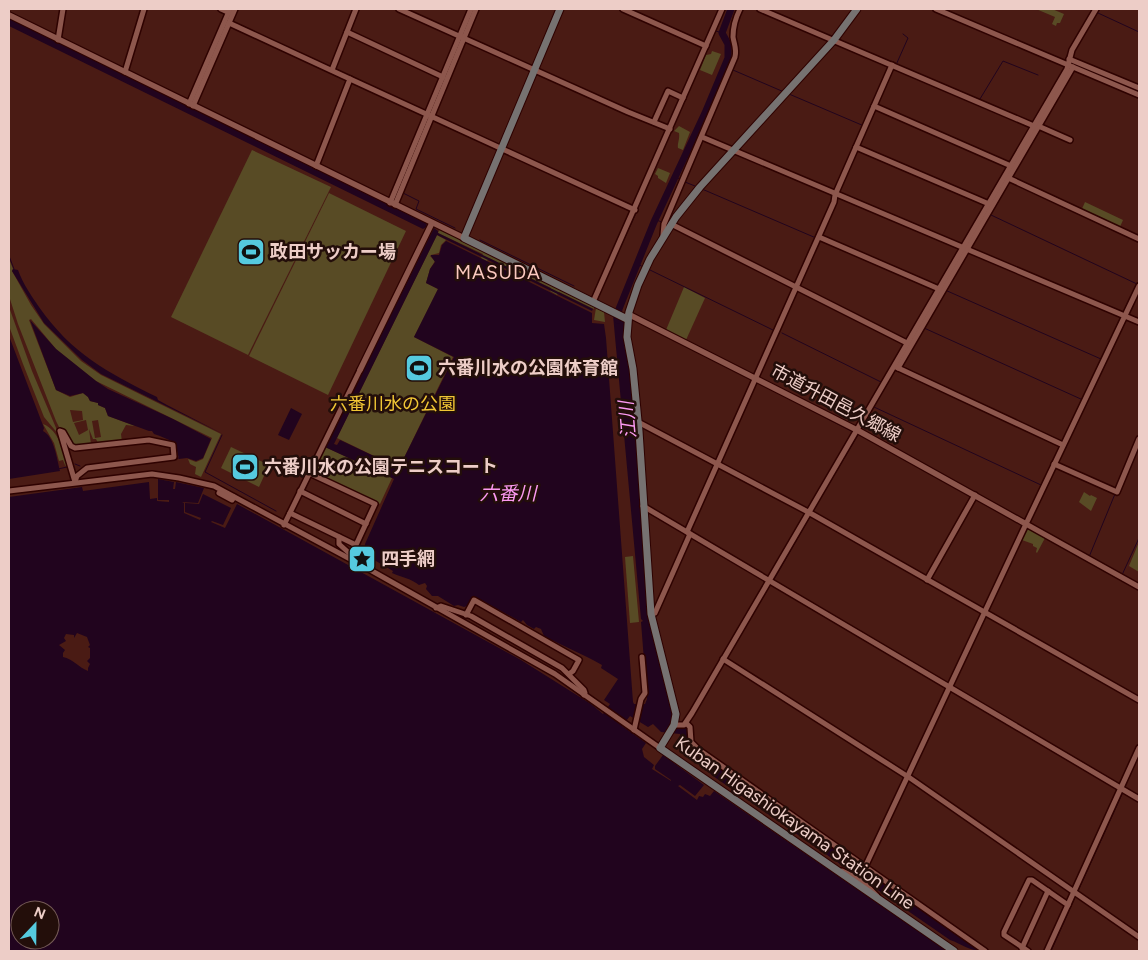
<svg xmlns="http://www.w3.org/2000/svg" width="1148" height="960" font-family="Figtree,'Noto Sans JP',sans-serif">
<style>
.green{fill:#584b25;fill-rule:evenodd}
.water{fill:#21041e;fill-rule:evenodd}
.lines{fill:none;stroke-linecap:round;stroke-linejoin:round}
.stream{stroke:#21041e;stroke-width:1}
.river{stroke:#21041e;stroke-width:7}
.minor-casing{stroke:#2e0200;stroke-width:8}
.tertiary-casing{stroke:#2e0200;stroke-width:8}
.secondary-casing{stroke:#2e0200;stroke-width:9}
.minor{stroke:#8d574d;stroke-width:5}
.tertiary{stroke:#8d574d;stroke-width:5.5}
.secondary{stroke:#767271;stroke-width:7}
.labels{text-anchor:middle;stroke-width:5;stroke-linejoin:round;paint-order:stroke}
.poi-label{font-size:18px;font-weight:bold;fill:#edcdc7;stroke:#230e0a;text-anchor:start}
.street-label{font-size:18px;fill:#edcdc7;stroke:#230e0a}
.park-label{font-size:18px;fill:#f1c635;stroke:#230e0a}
.neighbourhood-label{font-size:19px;letter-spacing:1px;fill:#fbc9bf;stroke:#230e0a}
.water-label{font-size:19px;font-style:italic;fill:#fb99f0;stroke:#230e0a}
</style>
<rect width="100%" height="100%" fill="#4a1b14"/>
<g class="green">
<path d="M1036,9H1052L1064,14L1060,23H1057L1056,26L1052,24L1055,17Z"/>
<path d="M712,51L721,54L712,75L700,70L706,55L711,54Z"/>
<path d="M679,126L690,132L683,150L678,148C677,144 680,139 679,133L674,131Z"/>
<path d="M252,150L331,187L248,355L171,317Z"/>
<path d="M658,168L670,173L666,183L658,178V176L655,174Z"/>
<path d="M329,193L406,231L328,395L249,356Z"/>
<path d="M1085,202L1123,220L1119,229L1081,211Z"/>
<path d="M440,229L595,305L594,309L559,292L557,295L550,291L551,288L489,258L487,261L481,258L483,254L438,233Z"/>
<path d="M437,235L446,240L441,245L439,253L431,255L430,256L435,261L430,269L426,283L438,289L414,337L453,357L399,468L337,438Z"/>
<path d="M9,259L13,269L12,271L31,305L44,324L81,361L101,375L221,434L201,477L195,474L196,467L190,464L188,459L196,462L203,459L212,438L96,381L56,349L31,319L29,320L56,390L70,397L83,393L88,397L90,401L98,403V405L105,408L108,416L135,426L126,425L121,434L122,442L112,441L99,445L96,439H93L89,429L91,444L75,447L63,429L59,427L56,421L18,324L9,296ZM70,410L82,411L83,420L73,422ZM86,420L88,430L79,435L74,423ZM98,420L101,437L95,438L92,421Z"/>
<path d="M684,287L705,298L686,340L666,330Z"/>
<path d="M9,307L32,371L59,435L44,417L23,364L9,326Z"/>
<path d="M596,308L604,312L605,322L594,320Z"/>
<path d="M43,424C59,430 64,453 68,468L65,465L63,460L59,461L54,443Z"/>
<path d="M231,447L269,465L259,487L221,468Z"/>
<path d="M325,447L392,478L380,504L316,474L314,469Z"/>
<path d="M1084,492L1090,496L1091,495L1097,498L1091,511L1079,502Z"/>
<path d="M1027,530H1030L1045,538L1037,553L1036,552L1037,548L1033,546V544L1022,540Z"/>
<path d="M1139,542V572L1129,566Z"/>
<path d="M633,556L639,622L630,623L625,557Z"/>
</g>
<g class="water">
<path d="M434,228L438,231V233L593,309L592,311L437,235L334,444L337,445L340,440L399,468L454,357L414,337L438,289L426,283L430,269L435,262L431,256V255H439L442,245L446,241L592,313V323L604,324L606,338L633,702L634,704H645L647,699L641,622L643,621L641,619L613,315L624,320V345L629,366L634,409L649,622V625L651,626L673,706V729H681L686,725L689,727L691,744L866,871L875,875L982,951C969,951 962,944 950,940L713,776L701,765V763L681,739L680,734L661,732L653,724L648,727L630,716L622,726L646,743L642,749L644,757L654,765L652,769L671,781V780L655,769V766L663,755L704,785L695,796L680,785L678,786L697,800L699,796L703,797L705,794L710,796L714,791L947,951H9V497L82,487L83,491L149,482L150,499L157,498V501L169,502V500H158V479L174,482L173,489H175L176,482L204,488L198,503L182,502L184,503V513L200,520L201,518L185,512V503L199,504L203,494L231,508L223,525L212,521L211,522L225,528L237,504L521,660L591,704L603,714L610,704L604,700L618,679L601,668L602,665C583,654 563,646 544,636L541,629L536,627L534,629L527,625L523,620L521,622L476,597L474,598L472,597L467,606L464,607L458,605L454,606L438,596H432L426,589L427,586L425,583L419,585C412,579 401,577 392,573L393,571L364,554L365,544L394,479L325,447ZM77,633L87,637L90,645L88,647L90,648V658L87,661L90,664L88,668V671C78,667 73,659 63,657V653L65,650L59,645L66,641L64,638L66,634L74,635V638ZM20,910H50V940H20Z"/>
<path d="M13,269L18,270C23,284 31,295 39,307C72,354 107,372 157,397L158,400L167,405L223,434L101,374L82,360L44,323L12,271Z"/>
<path d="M30,320L56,349L96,381L108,389L173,419L211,439L203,458L196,461L187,458L179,459L175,442C168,440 161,436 154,434L152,431H149L108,416L105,408L98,405V403L90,401L88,397L83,393L70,396L56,390Z"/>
<path d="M9,336L44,428L43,431C54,436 57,459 60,471L9,479Z"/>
<path d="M291,408L302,414L289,440L278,435Z"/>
</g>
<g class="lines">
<g class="stream">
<path d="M1098,13L1139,32"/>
<path d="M58,23L60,9"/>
<path d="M716,31L722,33"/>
<path d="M55,44V43"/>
<path d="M1073,59L1074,52L1099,9"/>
<path d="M896,65L908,38L903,34"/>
<path d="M335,68L352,78"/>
<path d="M733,70L784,92"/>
<path d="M789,94L864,126"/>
<path d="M980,99L1003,61L1038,75"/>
<path d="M189,111L190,109"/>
<path d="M695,136L698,137"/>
<path d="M316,173V171"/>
<path d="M675,177L680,179"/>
<path d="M685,182L695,186"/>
<path d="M585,184L633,206"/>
<path d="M702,189L816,238"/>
<path d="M403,193L419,201L416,209L455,228"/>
<path d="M395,197L427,120"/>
<path d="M390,209L391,207"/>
<path d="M637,209L707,50"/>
<path d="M991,215L1137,284"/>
<path d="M656,220L662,222"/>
<path d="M480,240L574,286"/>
<path d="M9,256L14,269"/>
<path d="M638,264L643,267"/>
<path d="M650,270L775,331"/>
<path d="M945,290L1101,359"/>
<path d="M598,297L636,213"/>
<path d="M924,328L1083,400"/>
<path d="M782,333L881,382"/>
<path d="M1093,390L1116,341"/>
<path d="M874,407L1041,485"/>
<path d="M813,411L853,432"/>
<path d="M861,429L895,370"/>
<path d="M222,435L205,472L276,511"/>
<path d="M75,464L80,466"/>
<path d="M58,469L67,467"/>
<path d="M87,470L179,458"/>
<path d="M813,511L859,433"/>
<path d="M1055,543L1139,590"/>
<path d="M1089,557L1115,494"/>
<path d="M1122,575L1139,538"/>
<path d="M773,581L811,515"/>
<path d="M771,585L946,688"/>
<path d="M727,658L771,584"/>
<path d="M689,723L725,662"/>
<path d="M1124,788L1139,755"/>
<path d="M1078,891L1123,792"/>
<path d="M1051,951L1076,895"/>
</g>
<g class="river">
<path d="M9,22L423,225"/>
<path d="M618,320L619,309L654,222L705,113L728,58V44L722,33L731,9"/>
</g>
<g class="minor-casing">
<g id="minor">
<path d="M221,9L232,14"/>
<path d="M399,9L628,112L670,129"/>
<path d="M623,9L706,46"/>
<path d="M760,9L1034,126"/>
<path d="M936,9L1139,95"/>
<path d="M229,23L350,79L316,166"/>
<path d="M347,32L443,77"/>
<path d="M58,40L63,9"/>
<path d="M1069,59L1139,88"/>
<path d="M332,70L356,9"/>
<path d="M125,72L144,9"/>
<path d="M350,79L635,210"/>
<path d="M189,104L230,9"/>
<path d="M193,106L235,9"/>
<path d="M874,106L1011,166"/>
<path d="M654,122L668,91L683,98"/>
<path d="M1036,125L1070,140"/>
<path d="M702,137L1139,322"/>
<path d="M856,147L989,204"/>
<path d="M1006,177L1139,239"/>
<path d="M390,203L471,9"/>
<path d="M395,205L476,9"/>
<path d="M671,224L907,343"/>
<path d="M663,235L664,224L735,57C737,49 734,44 733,37C733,27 736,17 740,9"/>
<path d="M819,237L939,289"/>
<path d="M1139,286L1026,524L1139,587"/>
<path d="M593,302L722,9"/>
<path d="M896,367L1063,445"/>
<path d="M898,368L1073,67"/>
<path d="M638,422L810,513L1139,700"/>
<path d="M60,431L63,432L71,446L75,448L149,440L173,445L174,457L87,468L77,476L75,482Z"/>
<path d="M1054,464L1117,492L1139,439"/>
<path d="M9,491L152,474L179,478L214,486L365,567L555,674L660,748"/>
<path d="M300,491L366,524"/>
<path d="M219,493L232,500L234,497"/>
<path d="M643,506L1139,799"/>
<path d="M290,513L356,545L375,504L309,473"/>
<path d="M284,525L360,370"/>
<path d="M687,532L818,238L834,202L835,195L892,65"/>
<path d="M339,537V544L359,562"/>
<path d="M927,580L975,495"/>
<path d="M436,608L441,606L471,616L562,668L584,690L585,693L584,695"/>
<path d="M651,614L655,613L690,534"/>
<path d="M466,615L474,600L579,660L573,671L569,674"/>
<path d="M723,659L910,778L1139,937"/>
<path d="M686,723L690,727L691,742L699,750L985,951"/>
<path d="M674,725H684L692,713L1067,69L1072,50L1096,9"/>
<path d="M634,730L641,699L645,693L642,657"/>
<path d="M865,867L1026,524"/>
<path d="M842,871L861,880L877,896"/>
<path d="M1022,948L1048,891"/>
<path d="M1028,951L1004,935V932L1029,880H1032L1068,905"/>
<path d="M1047,951L1139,748"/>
</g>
</g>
<g class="tertiary-casing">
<g id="tertiary">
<path d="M9,15L464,238"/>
<path d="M628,314L857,430L1026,524"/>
<path d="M360,370L432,223"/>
</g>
</g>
<g class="secondary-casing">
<g id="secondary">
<path d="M560,9L464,238L627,319"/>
<path d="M857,9L834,40L700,187L676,217L650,259L638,285L629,312L627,337L633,369L639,431L651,614L676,714L674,725L660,748L954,951"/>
</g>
</g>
<use href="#minor" class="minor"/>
<use href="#tertiary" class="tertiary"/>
<use href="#secondary" class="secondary"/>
</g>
<defs>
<g id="stadium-square" transform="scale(1.4375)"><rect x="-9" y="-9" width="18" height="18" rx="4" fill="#55cadf" stroke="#230e0a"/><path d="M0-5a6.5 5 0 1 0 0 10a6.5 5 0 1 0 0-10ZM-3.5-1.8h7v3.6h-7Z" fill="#111"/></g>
<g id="sight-square" transform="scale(1.4375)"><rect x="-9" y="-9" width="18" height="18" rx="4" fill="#55cadf" stroke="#230e0a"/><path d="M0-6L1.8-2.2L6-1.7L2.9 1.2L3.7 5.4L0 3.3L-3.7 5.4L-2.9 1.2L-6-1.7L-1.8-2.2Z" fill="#111"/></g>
</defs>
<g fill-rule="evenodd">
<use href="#stadium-square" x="251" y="252"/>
<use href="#stadium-square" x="419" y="368"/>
<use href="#stadium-square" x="245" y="467"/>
<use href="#sight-square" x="362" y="559"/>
</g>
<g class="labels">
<g class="poi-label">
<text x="270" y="258">政田サッカー場</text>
<text x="438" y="374">六番川水の公園体育館</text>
<text x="264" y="473">六番川水の公園テニスコート</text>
<text x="381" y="565">四手網</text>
</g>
<g class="street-label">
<text transform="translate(836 403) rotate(28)" y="6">市道升田邑久郷線</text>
<text transform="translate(795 823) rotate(35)" y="6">Kuban Higashiokayama Station Line</text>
</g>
<g class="park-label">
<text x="393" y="410">六番川水の公園</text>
</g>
<g class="neighbourhood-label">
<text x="498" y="279">MASUDA</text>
</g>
<g class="water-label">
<text transform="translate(627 420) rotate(-95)" y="7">江川</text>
<text x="508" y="500">六番川</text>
</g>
</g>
<rect width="1148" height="960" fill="none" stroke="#edcdc7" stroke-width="20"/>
<g transform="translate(35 925) rotate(22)"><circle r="24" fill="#230e0a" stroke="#745a56"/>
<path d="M0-4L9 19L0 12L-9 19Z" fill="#55cadf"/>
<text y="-8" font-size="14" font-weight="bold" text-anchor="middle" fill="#edcdc7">N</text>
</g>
</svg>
